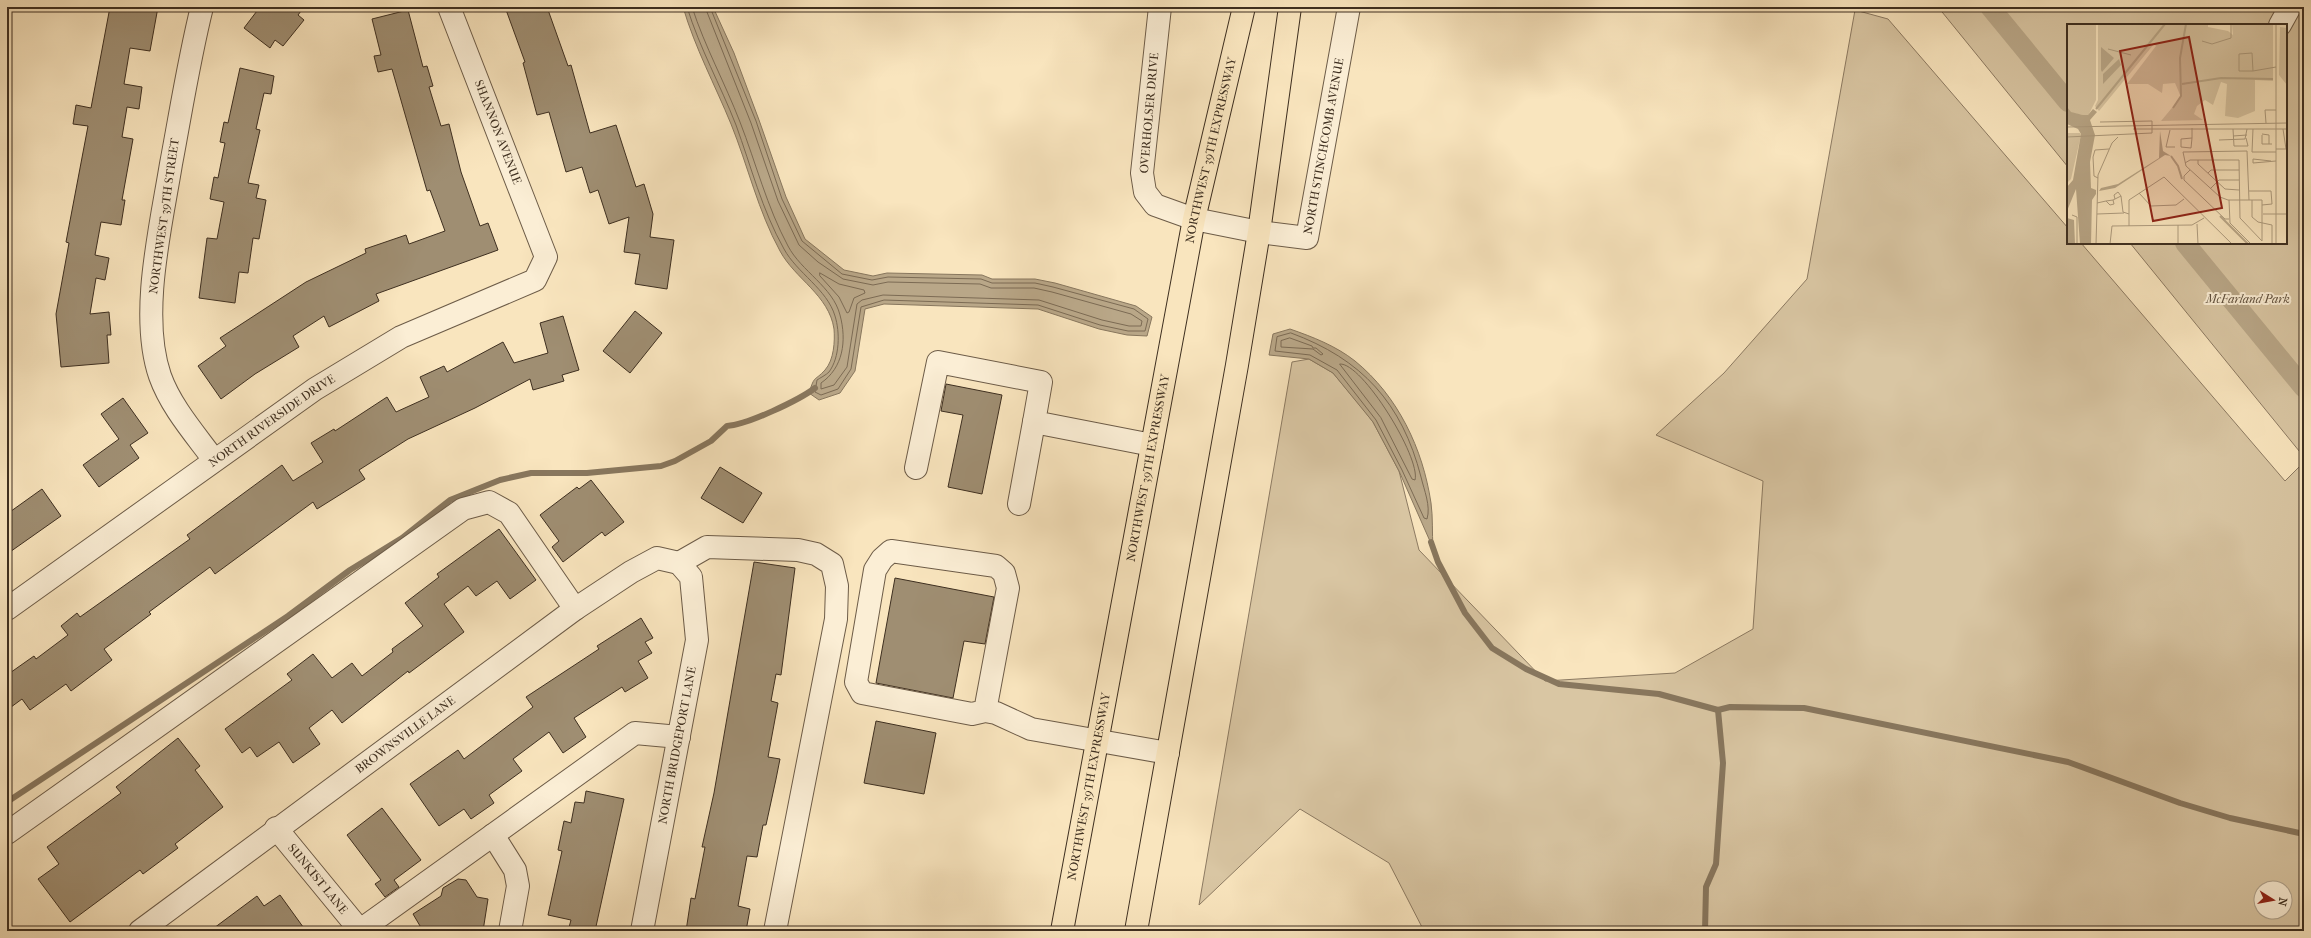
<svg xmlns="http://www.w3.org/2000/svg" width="2311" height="938" font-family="'IM FELL French Canon',serif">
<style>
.green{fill:#d9c6a3;stroke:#8c7a62;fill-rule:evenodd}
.water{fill:#b9a788;stroke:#88775e}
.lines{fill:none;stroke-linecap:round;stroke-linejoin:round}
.shore{stroke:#7c6b54;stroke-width:1}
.stream{stroke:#88775e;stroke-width:6}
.canal{stroke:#b9a788;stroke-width:20}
.building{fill:#9f8e72;stroke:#3e2f20}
.minor-casing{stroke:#6d5c48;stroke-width:24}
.highway-casing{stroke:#3e2f20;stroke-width:24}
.minor{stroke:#fbeed5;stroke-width:22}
.highway{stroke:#f9e5be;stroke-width:22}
.labels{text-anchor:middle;stroke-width:4;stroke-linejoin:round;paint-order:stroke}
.street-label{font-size:12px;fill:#3e2f20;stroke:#fbeed5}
.park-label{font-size:12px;font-style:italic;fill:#5d4d3a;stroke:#fbeed5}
.inset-river{fill:none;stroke:#b9a788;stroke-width:2}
.inset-road{fill:none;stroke:#ae9c7f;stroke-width:1}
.view{fill:#8f2418;fill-opacity:0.15;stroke:#8f2418;stroke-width:2}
.inset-edge{fill:none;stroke:#3e2f20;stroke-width:2}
</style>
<rect width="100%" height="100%" fill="#f9e5be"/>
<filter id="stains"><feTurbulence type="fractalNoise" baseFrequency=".005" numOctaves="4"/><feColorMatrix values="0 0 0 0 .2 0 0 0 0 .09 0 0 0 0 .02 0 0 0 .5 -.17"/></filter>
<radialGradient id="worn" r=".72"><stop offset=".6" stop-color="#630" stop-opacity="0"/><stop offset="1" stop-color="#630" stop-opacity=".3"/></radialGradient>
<g class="green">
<path d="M1938,7H2304V457L2130,243H2286V25H2068V167Z"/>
<path d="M1855,10L1888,19L2068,228V243H2081L2285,481L2304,462V931H1424L1389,863L1300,809L1199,905L1292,362L1309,359L1333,373L1363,409L1373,422L1399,471L1419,550L1545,681L1675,673L1753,629L1763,481L1656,435L1724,373L1807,279ZM2261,888H2285V912H2261Z"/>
</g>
<g class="water">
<path d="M683,7H713L734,53L759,120L786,197L805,239L844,270L873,276L887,273L982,275L992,279H1035L1055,283L1136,306L1152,317L1147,336L1127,335L1099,329L1038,309L884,304L865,309L855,371L840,393L819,400L809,393C815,374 814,382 825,370C834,360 835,341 834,329C829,295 795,279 780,251C758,211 748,166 731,124C715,85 695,48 683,7Z"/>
<path d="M1290,329C1313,337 1336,346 1355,361C1398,396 1423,449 1431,503C1433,517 1432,533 1433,548L1399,471L1373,422L1333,373L1309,359L1269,355L1273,334Z"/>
</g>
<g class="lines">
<g class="shore">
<path d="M687,7C700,49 720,84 736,125C751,166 762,210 784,249C797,273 827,289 835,316C840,332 840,357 829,372C826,375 820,378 817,380L815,392L821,395L838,389L851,369L861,307L884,300L1038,305L1100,325L1128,331H1145L1148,319L1134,309L1053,287L1035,283H992L981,279L888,277L872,280L842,274L802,241L782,199L756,121L710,7"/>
<path d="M692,7C705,47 725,83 740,122C756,163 767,207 788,246C801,271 833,287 840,315C847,341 843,368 821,383V389L834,385L847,367L857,304L862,300L883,295L1039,300L1102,320L1129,326H1141L1142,321L1131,314L1052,292L1034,288H991L980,284L888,282L873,285L843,279L818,262L799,245L778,201L751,123L705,7"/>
<path d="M820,273L839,284L864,290L865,293L854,298L849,312L847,313L839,297L820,276Z"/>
<path d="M1291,333C1362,359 1402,403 1421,477C1424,490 1431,506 1427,519L1424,518L1402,470L1376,420L1337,370L1310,355L1275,351L1277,337Z"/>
<path d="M1290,338L1312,346L1313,348H1316L1323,354L1321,355L1313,349L1281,347V341Z"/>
<path d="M1340,364C1362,362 1421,458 1415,480L1412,479L1381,418Z"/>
</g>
<g class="stream">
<path d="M1431,542L1438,562L1465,613L1492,648L1526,669L1559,684L1659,694L1718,710L1730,707L1804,708L2068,762L2180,803L2230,818L2304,834"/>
<path d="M7,802L288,616L350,570L402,538L450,500L500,480L531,473H587L661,466L675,461L711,441L727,426C747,425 799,400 815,388"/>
<path d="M1705,931L1706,887L1716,864L1723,763L1718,710"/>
</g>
<g class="canal">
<path d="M1990,7L2068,102"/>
<path d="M2185,243L2304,388"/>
</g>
</g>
<g class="building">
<path d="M110,7H158L150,51L130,48L124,84L142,87L139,109L127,107L122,137L133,139L122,200H125L121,225L101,222L95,255L109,258L105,280L96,278L90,314L109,312L111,335H107L109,363L61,367L56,314L69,243L66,242L88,126L73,124L76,105L91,108Z"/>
<path d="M260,7H304L298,15L304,20L283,46L275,40L270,48L244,28Z"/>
<path d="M505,7H547L568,66L571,65L590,133L616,125L636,187L644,184L653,214L650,237L674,240L667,289L635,284L640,254L624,252L629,217L609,224L598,190L590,193L582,167L566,172L549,112L537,115L523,63L525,62Z"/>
<path d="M408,10L423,67L427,66L433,86L429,87L441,126L449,124L461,172L480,226L488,223L498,250L376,294L379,301L329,327L324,316L293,336L299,347L255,374L221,399L198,366L226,346L220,338L306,282L366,253L365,249L406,235L409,244L445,231L430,190L427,191L392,69L378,72L374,56L381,55L372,19Z"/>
<path d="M240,68L274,76L271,94L264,93L256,129L260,130L248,183L259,185L256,198L266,200L259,239L253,238L248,273L239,272L235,303L199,298L207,238L217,239L224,202L210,199L214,177L218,178L225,143L220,142L224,122L228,123Z"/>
<path d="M635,311L662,333L630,373L603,351Z"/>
<path d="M563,316L579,370L562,375L564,381L533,390L530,379L475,408L408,439L359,470L365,479L317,509L313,502L215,574L210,567L149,612L151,614L104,649L112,660L71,691L66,684L30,710L22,699L7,710V675L34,656L36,659L68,635L61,626L77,613L80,617L190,539L187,535L282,465L293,481L323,462L311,443L334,429L335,431L387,397L396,412L429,397L420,377L444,366L447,372L503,342L514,363L548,353L540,323Z"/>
<path d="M946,384L1002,395L982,494L948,487L963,415L941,411Z"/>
<path d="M123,398L148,433L130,445L139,458L99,487L83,465L119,439L101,414Z"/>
<path d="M720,467L762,493L743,523L701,498Z"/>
<path d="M591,480L624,522L605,536L602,532L563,562L552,547L559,541L540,515L577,487L579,489Z"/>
<path d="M42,489L61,516L7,554V514Z"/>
<path d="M499,529L536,580L510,599L497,581L476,596L468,586L444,604L464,632L409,673L408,671L342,723L332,710L309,728L320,744L293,763L279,742L257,757L250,747L242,753L225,729L292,680L287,674L313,654L332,678L352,663L362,676L393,652L392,649L423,626L405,603L439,577L437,574Z"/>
<path d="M754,562L795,568L781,675L776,674L771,701L778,703L768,757L780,759L776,779L766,825H763L757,857L747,856L738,906L750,909L746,931H686L691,898L695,899L705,847H702L714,793Z"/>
<path d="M895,578L994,597L985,644L964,641L953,698L876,683Z"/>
<path d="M641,618L653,638L645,642L652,653L638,661L648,678L625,692L622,687L574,718L586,737L563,753L549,732L513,759L522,771L489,795L494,803L471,819L464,809L439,826L410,784L458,750L464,759L533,707L526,697L599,649L597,646Z"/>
<path d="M876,721L936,733L924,794L864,783Z"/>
<path d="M178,738L200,766L195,770L223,807L175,844L178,848L143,874L140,870L70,922L38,879L59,864L47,847L121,793L116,787Z"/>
<path d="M586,791L624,799L595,931H568L571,920L548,915L562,851L558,850L564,821L571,823L575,802L584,803Z"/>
<path d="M382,808L421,860L394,880L399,887L385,897L375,884L381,880L347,835Z"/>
<path d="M458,879L466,880L477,897L488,899L483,931H423L413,914L441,896L443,888Z"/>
<path d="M280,895L306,931H210L257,896L264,906Z"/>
</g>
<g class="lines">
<g class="minor-casing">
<g id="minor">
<path d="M202,7C189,59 181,111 171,164C161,226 139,315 160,376C171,407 195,434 214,460"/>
<path id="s1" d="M1160,7L1142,173L1145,192L1155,205L1194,219L1259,232L1307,238L1349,7"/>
<path d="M2280,25L2290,7"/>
<path d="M916,468L938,362L1041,382L1034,422L1152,445"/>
<path d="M1019,504L1034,422"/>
<path d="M679,563L707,547L798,550L816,554L832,564L837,586L836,619L775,931"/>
<path id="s2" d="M7,609L315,389L401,337L535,280L546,257L449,7"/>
<path d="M985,711L972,714L862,693L856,682L875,570L882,559L891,551L996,566L1004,573L1008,588L985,711L996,713L1031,729L1168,753"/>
<path id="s3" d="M276,828L354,923L356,931"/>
<path d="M7,833L463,509L489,502L509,513L575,609"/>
<path d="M493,835L515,870L518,886L510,931"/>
<path id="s4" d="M140,931L575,609L631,572L657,558L679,563"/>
<path d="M359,931L635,733L679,737"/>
<path id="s5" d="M642,931L697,640L691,577L679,563"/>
</g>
</g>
<g class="highway-casing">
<g id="highway">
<path id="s6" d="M1062,931L1194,219L1244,7"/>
<path d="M1136,931L1237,365L1259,232L1290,7"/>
</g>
</g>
<use href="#minor" class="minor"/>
<use href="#highway" class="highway"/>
</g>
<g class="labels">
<g class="street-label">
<text transform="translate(1149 113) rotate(-85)" y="4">OVERHOLSER DRIVE</text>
<text transform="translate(498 132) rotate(69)" y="4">SHANNON AVENUE</text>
<text dy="4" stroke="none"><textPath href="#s1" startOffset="452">NORTH STINCHCOMB AVENUE</textPath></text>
<text dy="4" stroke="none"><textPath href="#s6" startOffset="795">NORTHWEST 39TH EXPRESSWAY</textPath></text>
<text transform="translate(164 216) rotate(-82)" y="4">NORTHWEST 39TH STREET</text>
<text dy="4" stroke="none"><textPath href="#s2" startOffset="325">NORTH RIVERSIDE DRIVE</textPath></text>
<text dy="4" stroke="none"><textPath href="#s6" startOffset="471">NORTHWEST 39TH EXPRESSWAY</textPath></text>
<text dy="4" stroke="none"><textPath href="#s4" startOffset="330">BROWNSVILLE LANE</textPath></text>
<text dy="4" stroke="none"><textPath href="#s5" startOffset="189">NORTH BRIDGEPORT LANE</textPath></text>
<text dy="4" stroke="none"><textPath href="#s6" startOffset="147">NORTHWEST 39TH EXPRESSWAY</textPath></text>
<text dy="4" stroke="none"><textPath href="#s3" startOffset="66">SUNKIST LANE</textPath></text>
</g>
<g class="park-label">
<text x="2248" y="303">McFarland Park</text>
</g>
</g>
<g transform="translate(2067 24)">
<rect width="220" height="220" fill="#f9e5be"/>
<path d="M0,0H29V76L21,92L0,88ZM31,0H141V3L161,7L166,11L165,0H206V57L188,56V87L171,94L158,92L160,60L154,58L146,81L138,76L130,82L127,90L136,96L94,97L114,73L108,59L96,60L95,69L81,60H60L89,22L87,20L32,87L28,82L31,76ZM213,3L220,4V61L212,51ZM0,109H13L14,111L4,155L0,159Z" fill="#d9c6a3"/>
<path d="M34,23L47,34L35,48L34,46ZM52,35L54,41L36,60V50ZM0,83L4,88L16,91H21L26,85L30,88L23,96L28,111L23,138L24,164L29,166V170L25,176L24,220H13L9,165L0,187V163L6,156L14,110L11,105L0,100ZM93,107L96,127L104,132L98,131L48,164L32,167L34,164L51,160L92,134ZM0,194L7,196L8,220H0Z" fill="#b9a788"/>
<path class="inset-river" d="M115,60L154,54L206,55M106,84L114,72L113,34L119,0M29,85L98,0M104,132L111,142L115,155M153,192L181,220"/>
<path class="inset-road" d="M209,0V220M135,17L145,20L164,14V0M41,25L64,31M186,47L185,29L172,30V47H186L209,43M199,99L198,86H209M0,103L220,99M66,105H220M166,105L167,122H181L179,114M186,105L185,128H209M103,106L99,123H108M195,110L202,111V120M195,111V120H205M166,112L180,111M0,113L85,109V97L33,98M125,114L124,124L114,123V115L125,114V104M152,116L178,115L180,105M209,125H219L216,105M131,136V140L158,165L172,166M204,137L186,135V139L209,137M118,139L123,136H172L173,194L195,217M123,146L117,152V156L158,195H162M141,149L144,146H172M31,154L27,152L26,133L28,126L42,125M143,165L152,156H172M182,167H204L205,180L195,181M72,169L84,182L109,181L117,175M48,175L47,171L51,168L54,172M46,176L54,172L56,188L62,190M162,176L163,199L184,220M182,176L180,127L116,128L119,142L153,173L161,176H195V217M185,176V193L191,198L205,201V220M30,179L39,177L46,176L47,180L43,181L39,177M30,190L57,189M196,190H220M5,191L10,193V220M130,200L131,220M62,202V176L97,153L165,220M29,220L31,151L45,119L51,113M43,220L45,202L125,201L137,194M111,220V201"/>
<path class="view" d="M122,13L155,184L86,197L53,27Z"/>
<rect width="220" height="220" class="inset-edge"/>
</g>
<rect width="2311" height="938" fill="none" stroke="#f9e5be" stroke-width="24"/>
<rect x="8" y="8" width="2295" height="922" fill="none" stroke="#3e2f20" stroke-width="2"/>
<rect x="12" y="12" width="2287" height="914" fill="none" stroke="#3e2f20"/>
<g transform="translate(2273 900) rotate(101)"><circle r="19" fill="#fbeed5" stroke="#afa28d"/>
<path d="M0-3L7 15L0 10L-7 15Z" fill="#8f2418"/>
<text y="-6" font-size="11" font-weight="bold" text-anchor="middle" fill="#3e2f20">N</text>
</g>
<rect width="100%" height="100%" filter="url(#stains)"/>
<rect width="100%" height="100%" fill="url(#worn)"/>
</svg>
